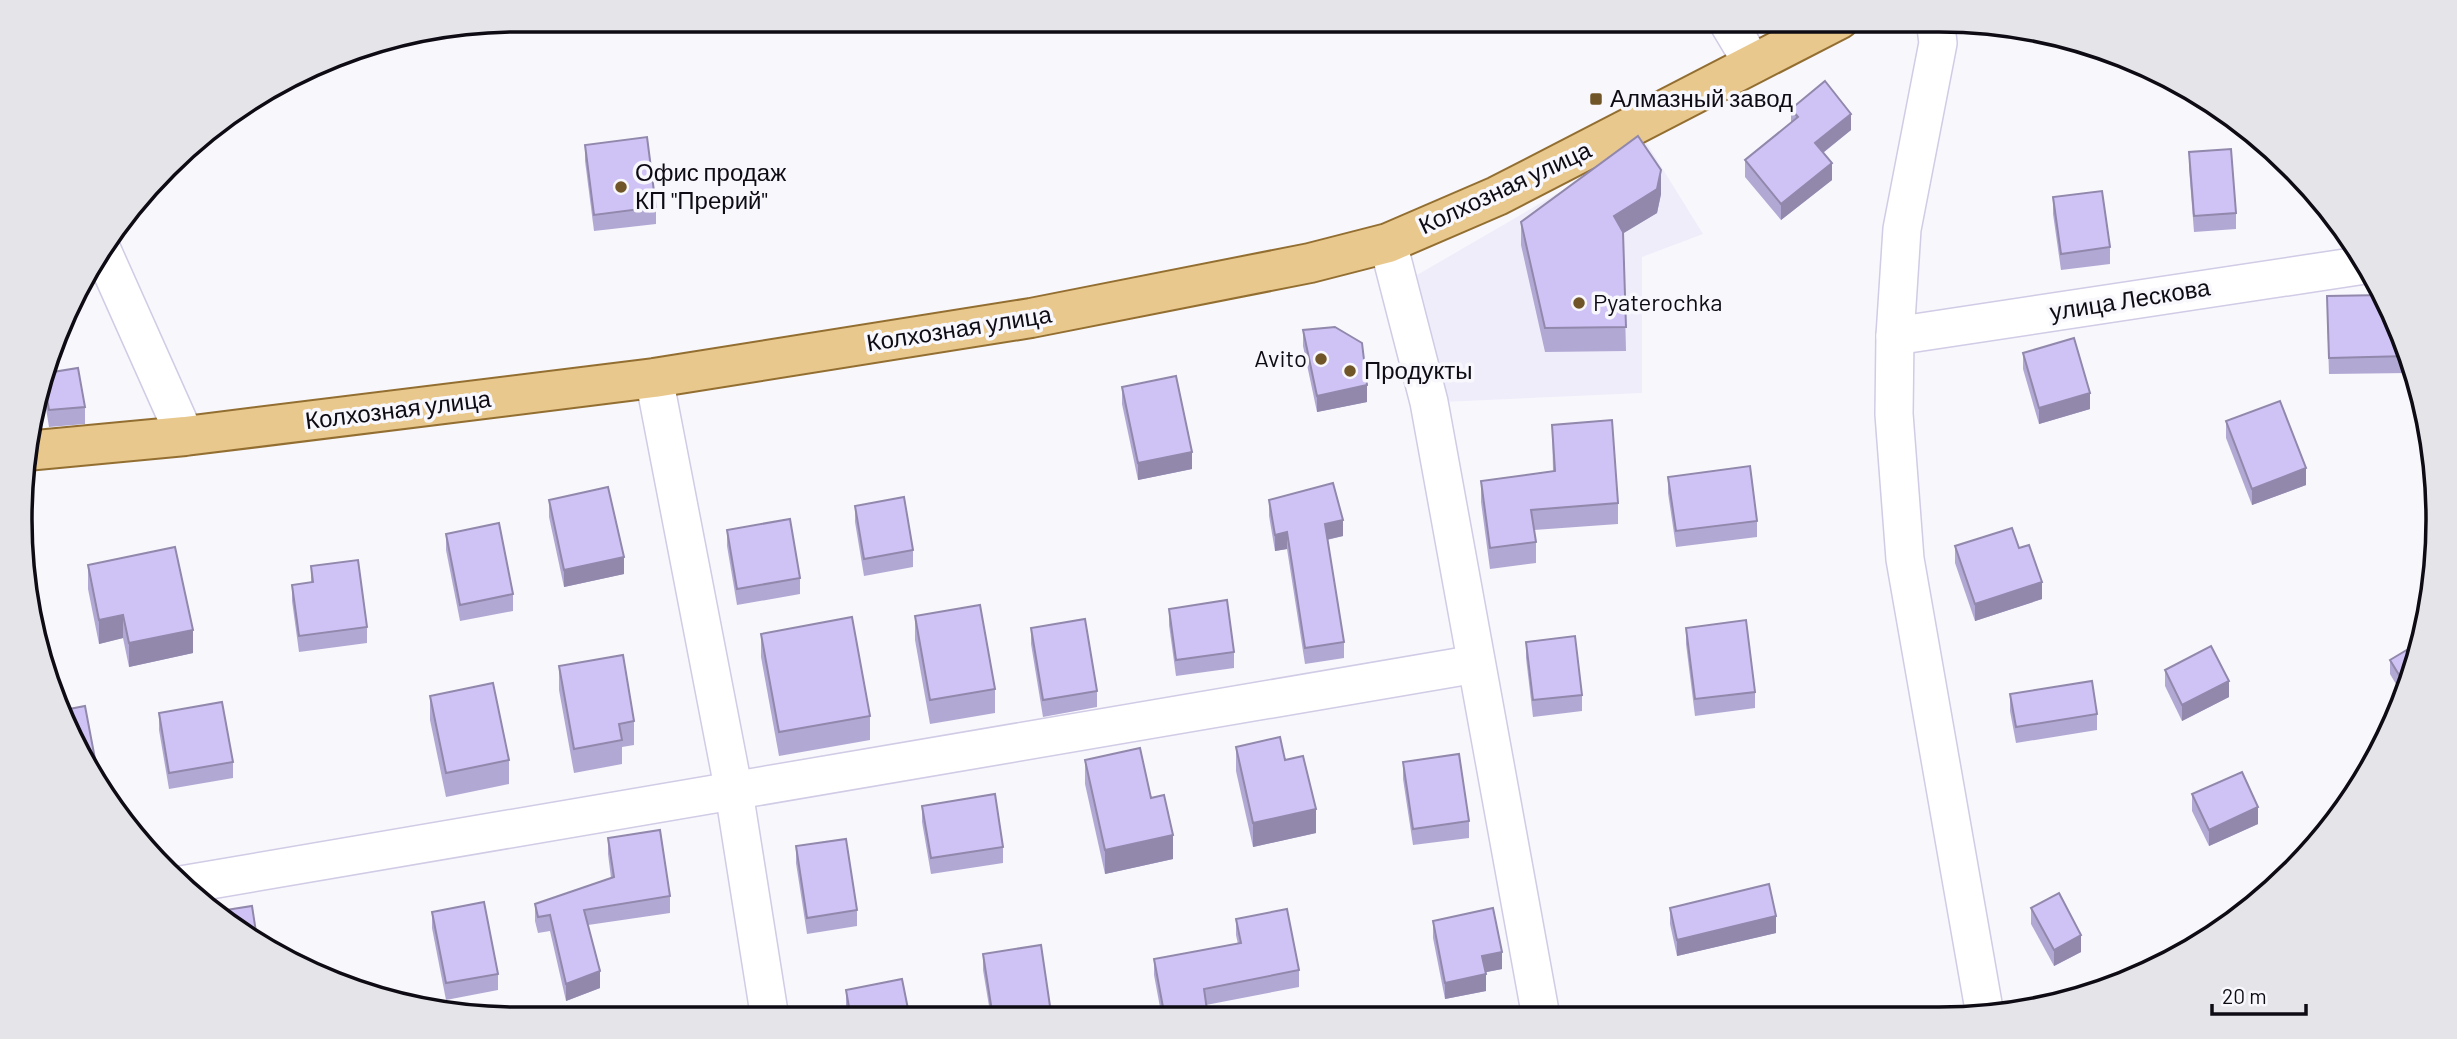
<svg xmlns="http://www.w3.org/2000/svg" width="2457" height="1039" font-family="Barlow,sans-serif">
<style>
.built{fill:#f0edfb}
.lines{fill:none;stroke-linecap:round;stroke-linejoin:round}
.minor-casing{stroke:#d1cbe6;stroke-width:40}
.major-casing{stroke:#936e31;stroke-width:42}
.minor{stroke:#fff;stroke-width:37}
.major{stroke:#e9c88d;stroke-width:38}
.wall{fill:#b2a8d4}
.shaded-wall{fill:#9188ac}
.building{fill:#cfc3f6;stroke:#9188ac;stroke-width:2}
.poi-dot{fill:#6f5527;stroke:#f8f7fc;stroke-width:2.5}
.labels{text-anchor:middle;stroke-width:7;stroke-linejoin:round;paint-order:stroke}
.poi-label{font-size:24px;fill:#0e0b14;stroke:#f8f7fc;text-anchor:start}
.street-label{font-size:24px;fill:#0e0b14;stroke:#f8f7fc}
.rim{fill:none;stroke:#0e0b14;stroke-width:3.5}
</style>
<rect width="100%" height="100%" fill="#f8f7fc"/>
<path class="built" d="M1646,142L1703,234L1642,257V393L1443,402L1417,275Z"/>
<g class="lines">
<g class="minor-casing">
<g id="minor">
<path d="M1726,19L1753,64"/>
<path d="M1935,19L1938,43L1902,229L1895,336L1894,414L1905,559L1985,1015"/>
<path d="M1388,243L1429,402L1541,1017"/>
<path d="M102,250L185,436"/>
<path d="M1895,336L2365,265"/>
<path d="M654,378L734,792L770,1019"/>
<path d="M181,885L1476,664"/>
</g>
</g>
<g class="major-casing">
<path id="major" d="M26,451L185,436L654,378L1031,318L1310,263L1388,243L1497,196L1840,19"/>
</g>
<use href="#minor" class="minor"/>
<use href="#major" class="major"/>
</g>
<g class="wall">
<path d="M1791,109L1851,130L1823,153L1832,180L1781,220L1745,177V160L1791,123Z"/>
<path d="M585,145L656,207V224L594,231L585,161Z"/>
<path d="M2189,152L2236,213V229L2194,232L2189,168Z"/>
<path d="M1661,194L1657,213L1623,233L1626,351L1545,352L1521,245V222Z"/>
<path d="M2053,197L2110,247V264L2061,270L2053,214Z"/>
<path d="M2386,299L2408,357V373L2329,374L2327,312Z"/>
<path d="M1303,330L1367,402L1317,412L1303,346Z"/>
<path d="M2023,353L2090,409L2039,424L2023,369Z"/>
<path d="M47,373L85,407V424L49,427L43,390V386Z"/>
<path d="M1122,387L1192,469L1138,480L1122,404Z"/>
<path d="M2226,421L2306,485L2252,505L2226,438Z"/>
<path d="M1552,425L1618,503V524L1534,530L1536,542V563L1490,569L1481,502V481L1553,471Z"/>
<path d="M1668,477L1757,521V537L1676,547L1668,493Z"/>
<path d="M549,500L624,574L564,587L549,517Z"/>
<path d="M1269,500L1343,536L1327,540L1344,642V658L1305,664L1287,549L1275,551L1269,516Z"/>
<path d="M855,506L913,550V567L864,576L855,522Z"/>
<path d="M727,530L800,578V594L737,605L727,546Z"/>
<path d="M446,534L513,594V611L460,621L446,550Z"/>
<path d="M1955,546L2019,548L2042,599L1975,621L1955,563Z"/>
<path d="M88,565L193,653L129,667L123,638L99,644L88,589Z"/>
<path d="M311,566L367,627V643L299,652L292,601V585L311,582Z"/>
<path d="M1169,609L1234,652V668L1176,676L1169,625Z"/>
<path d="M915,616L995,689V713L930,724L915,640Z"/>
<path d="M1031,628L1097,691V707L1043,717L1031,644Z"/>
<path d="M1686,628L1755,692V708L1695,716L1686,644Z"/>
<path d="M761,634L870,716V740L779,756L761,657Z"/>
<path d="M1526,642L1582,695V711L1533,717L1526,658Z"/>
<path d="M2390,660L2411,681L2403,696L2390,674Z"/>
<path d="M559,666L634,721V745L622,747V764L574,773L559,690Z"/>
<path d="M2165,670L2229,697L2182,721L2165,686Z"/>
<path d="M2010,694L2097,714V730L2016,743L2010,711Z"/>
<path d="M430,696L509,760V784L446,797L430,720Z"/>
<path d="M159,713L233,762V778L169,789L159,730Z"/>
<path d="M1236,747L1285,760L1316,833L1253,847L1236,771Z"/>
<path d="M1085,760L1151,798L1173,859L1105,874L1085,784Z"/>
<path d="M1403,762L1469,821V838L1413,845L1403,779Z"/>
<path d="M2192,794L2258,824L2209,846L2192,811Z"/>
<path d="M922,806L1003,847V863L931,874L922,822Z"/>
<path d="M608,838L670,896V913L588,925L600,988L566,1001L550,931L538,933L535,921V904L611,878L608,854Z"/>
<path d="M796,846L857,910V926L807,934L796,863Z"/>
<path d="M1670,908L1776,933L1677,956L1670,924Z"/>
<path d="M2031,908L2081,952L2054,966L2031,924Z"/>
<path d="M432,912L498,974V990L446,1000L432,928Z"/>
<path d="M1236,919L1299,970V987L1206,1005L1207,1018H1162L1154,975V959L1238,944L1236,935Z"/>
<path d="M1433,921L1502,969L1486,972V991L1445,999L1433,938Z"/>
<path d="M983,954L1051,1013V1018H991L983,970Z"/>
<path d="M846,990L910,1019H848L846,1006Z"/>
</g>
<g class="shaded-wall">
<path d="M1851,114V130L1815,159V143Z"/>
<path d="M1832,163V180L1781,220V204Z"/>
<path d="M1661,170V194L1657,213L1614,239V216Z"/>
<path d="M1367,385V402L1317,412V396Z"/>
<path d="M2090,393V409L2039,424V408Z"/>
<path d="M1192,452V469L1138,480V463Z"/>
<path d="M2306,468V485L2252,505V489Z"/>
<path d="M1343,520V536L1325,540V524Z"/>
<path d="M1287,532V549L1275,551V535Z"/>
<path d="M624,557V574L564,587V570Z"/>
<path d="M2042,582V599L1975,621V604Z"/>
<path d="M123,615V638L99,644V620Z"/>
<path d="M193,630V653L129,667V643Z"/>
<path d="M2229,681V697L2182,721V705Z"/>
<path d="M2258,807V824L2209,846V830Z"/>
<path d="M1316,809V833L1253,847V823Z"/>
<path d="M1173,835V859L1105,874V850Z"/>
<path d="M1776,916V933L1677,956V940Z"/>
<path d="M2081,935V952L2054,966V950Z"/>
<path d="M1502,952V969L1482,973V956Z"/>
<path d="M600,971V988L566,1001V984Z"/>
<path d="M1486,974V991L1445,999V983Z"/>
</g>
<g class="building">
<path d="M1825,81L1851,114L1815,143L1832,163L1781,204L1745,160L1798,117L1791,109Z"/>
<path d="M1638,136L1661,170L1657,189L1614,216L1623,232L1626,327L1545,328L1521,222Z"/>
<path d="M647,137L656,207L594,215L585,145Z"/>
<path d="M2231,149L2236,213L2194,216L2189,152Z"/>
<path d="M2102,191L2110,247L2061,254L2053,197Z"/>
<path d="M2384,295L2408,356L2329,358L2327,296Z"/>
<path d="M1335,327L1362,343L1367,385L1317,396L1303,330Z"/>
<path d="M2074,338L2090,393L2039,408L2023,353Z"/>
<path d="M78,368L85,407L49,410L44,382L47,373Z"/>
<path d="M1176,376L1192,452L1138,463L1122,387Z"/>
<path d="M2280,401L2306,468L2252,489L2226,421Z"/>
<path d="M1612,420L1618,503L1531,510L1536,542L1490,548L1481,481L1555,471L1552,425Z"/>
<path d="M1750,466L1757,521L1676,531L1668,477Z"/>
<path d="M1333,483L1343,520L1325,524L1344,642L1305,648L1287,532L1275,535L1269,500Z"/>
<path d="M608,487L624,557L564,570L549,500Z"/>
<path d="M904,497L913,550L864,559L855,506Z"/>
<path d="M790,519L800,578L737,589L727,530Z"/>
<path d="M499,523L513,594L460,605L446,534Z"/>
<path d="M2012,528L2019,548L2029,545L2042,582L1975,604L1955,546Z"/>
<path d="M175,547L193,630L129,643L123,615L99,620L88,565Z"/>
<path d="M358,560L367,627L299,636L292,585L313,582L311,566Z"/>
<path d="M1227,600L1234,652L1176,660L1169,609Z"/>
<path d="M980,605L995,689L930,700L915,616Z"/>
<path d="M852,617L870,716L779,732L761,634Z"/>
<path d="M1085,619L1097,691L1043,700L1031,628Z"/>
<path d="M1746,620L1755,692L1695,699L1686,628Z"/>
<path d="M1575,636L1582,695L1533,700L1526,642Z"/>
<path d="M2420,642L2411,681L2407,688L2390,660Z"/>
<path d="M2211,646L2229,681L2182,705L2165,670Z"/>
<path d="M623,655L634,721L619,724L622,740L574,749L559,666Z"/>
<path d="M2092,681L2097,714L2016,727L2010,694Z"/>
<path d="M493,683L509,760L446,773L430,696Z"/>
<path d="M222,702L233,762L169,773L159,713Z"/>
<path d="M85,706L99,780L96,781L86,769L64,710Z"/>
<path d="M1280,737L1285,760L1303,756L1316,809L1253,823L1236,747Z"/>
<path d="M1140,748L1151,798L1164,795L1173,835L1105,850L1085,760Z"/>
<path d="M1459,754L1469,821L1413,829L1403,762Z"/>
<path d="M2242,772L2258,807L2209,830L2192,794Z"/>
<path d="M995,794L1003,847L931,858L922,806Z"/>
<path d="M660,830L670,896L584,910L600,971L566,984L550,915L538,917L535,904L614,877L608,838Z"/>
<path d="M846,839L857,910L807,918L796,846Z"/>
<path d="M1769,884L1776,916L1677,940L1670,908Z"/>
<path d="M2059,893L2081,935L2054,950L2031,908Z"/>
<path d="M484,902L498,974L446,983L432,912Z"/>
<path d="M252,906L258,945L213,912Z"/>
<path d="M1493,908L1502,952L1482,956L1486,974L1445,983L1433,921Z"/>
<path d="M1287,909L1299,970L1204,989L1207,1010L1165,1018L1154,959L1241,943L1236,919Z"/>
<path d="M1041,945L1051,1013L1018,1018H993L983,954Z"/>
<path d="M902,979L910,1019H851L846,990Z"/>
</g>
<g class="poi-dot">
<rect x="1589" y="92" width="14" height="14" rx="3.5"/>
<circle cx="621" cy="187" r="7"/>
<circle cx="1579" cy="303" r="7"/>
<circle cx="1321" cy="359" r="7"/>
<circle cx="1350" cy="371" r="7"/>
</g>
<g class="labels">
<g class="poi-label">
<text x="1610" y="107">Алмазный завод</text>
<text x="635" y="181">Офис продаж<tspan x="635" dy="28">КП "Прерий"</tspan></text>
<text x="1593" y="311">Pyaterochka</text>
<text x="1307" y="367" text-anchor="end">Avito</text>
<text x="1364" y="379">Продукты</text>
</g>
<g class="street-label">
<text transform="translate(1505 188) rotate(-25)" y="8">Колхозная улица</text>
<text transform="translate(2130 300) rotate(-9)" y="8">улица Лескова</text>
<text transform="translate(959 329) rotate(-9)" y="8">Колхозная улица</text>
<text transform="translate(398 410) rotate(-7)" y="8">Колхозная улица</text>
</g>
</g>
<path d="M0 0H2457V1039H0ZM519 32H1939A487 487 0 0 1 2426 519V520A487 487 0 0 1 1939 1007H519A487 487 0 0 1 32 520V519A487 487 0 0 1 519 32Z" fill="#e5e4e9" fill-rule="evenodd"/>
<path class="rim" d="M519 32H1939A487 487 0 0 1 2426 519V520A487 487 0 0 1 1939 1007H519A487 487 0 0 1 32 520V519A487 487 0 0 1 519 32Z"/>
<path d="M2212 1004v10h94v-10" fill="none" stroke="#0e0b14" stroke-width="3.5"/>
<text x="2222" y="1004" font-size="21" fill="#0e0b14" stroke="#f8f7fc" stroke-width="5" paint-order="stroke">20 m</text>
</svg>
